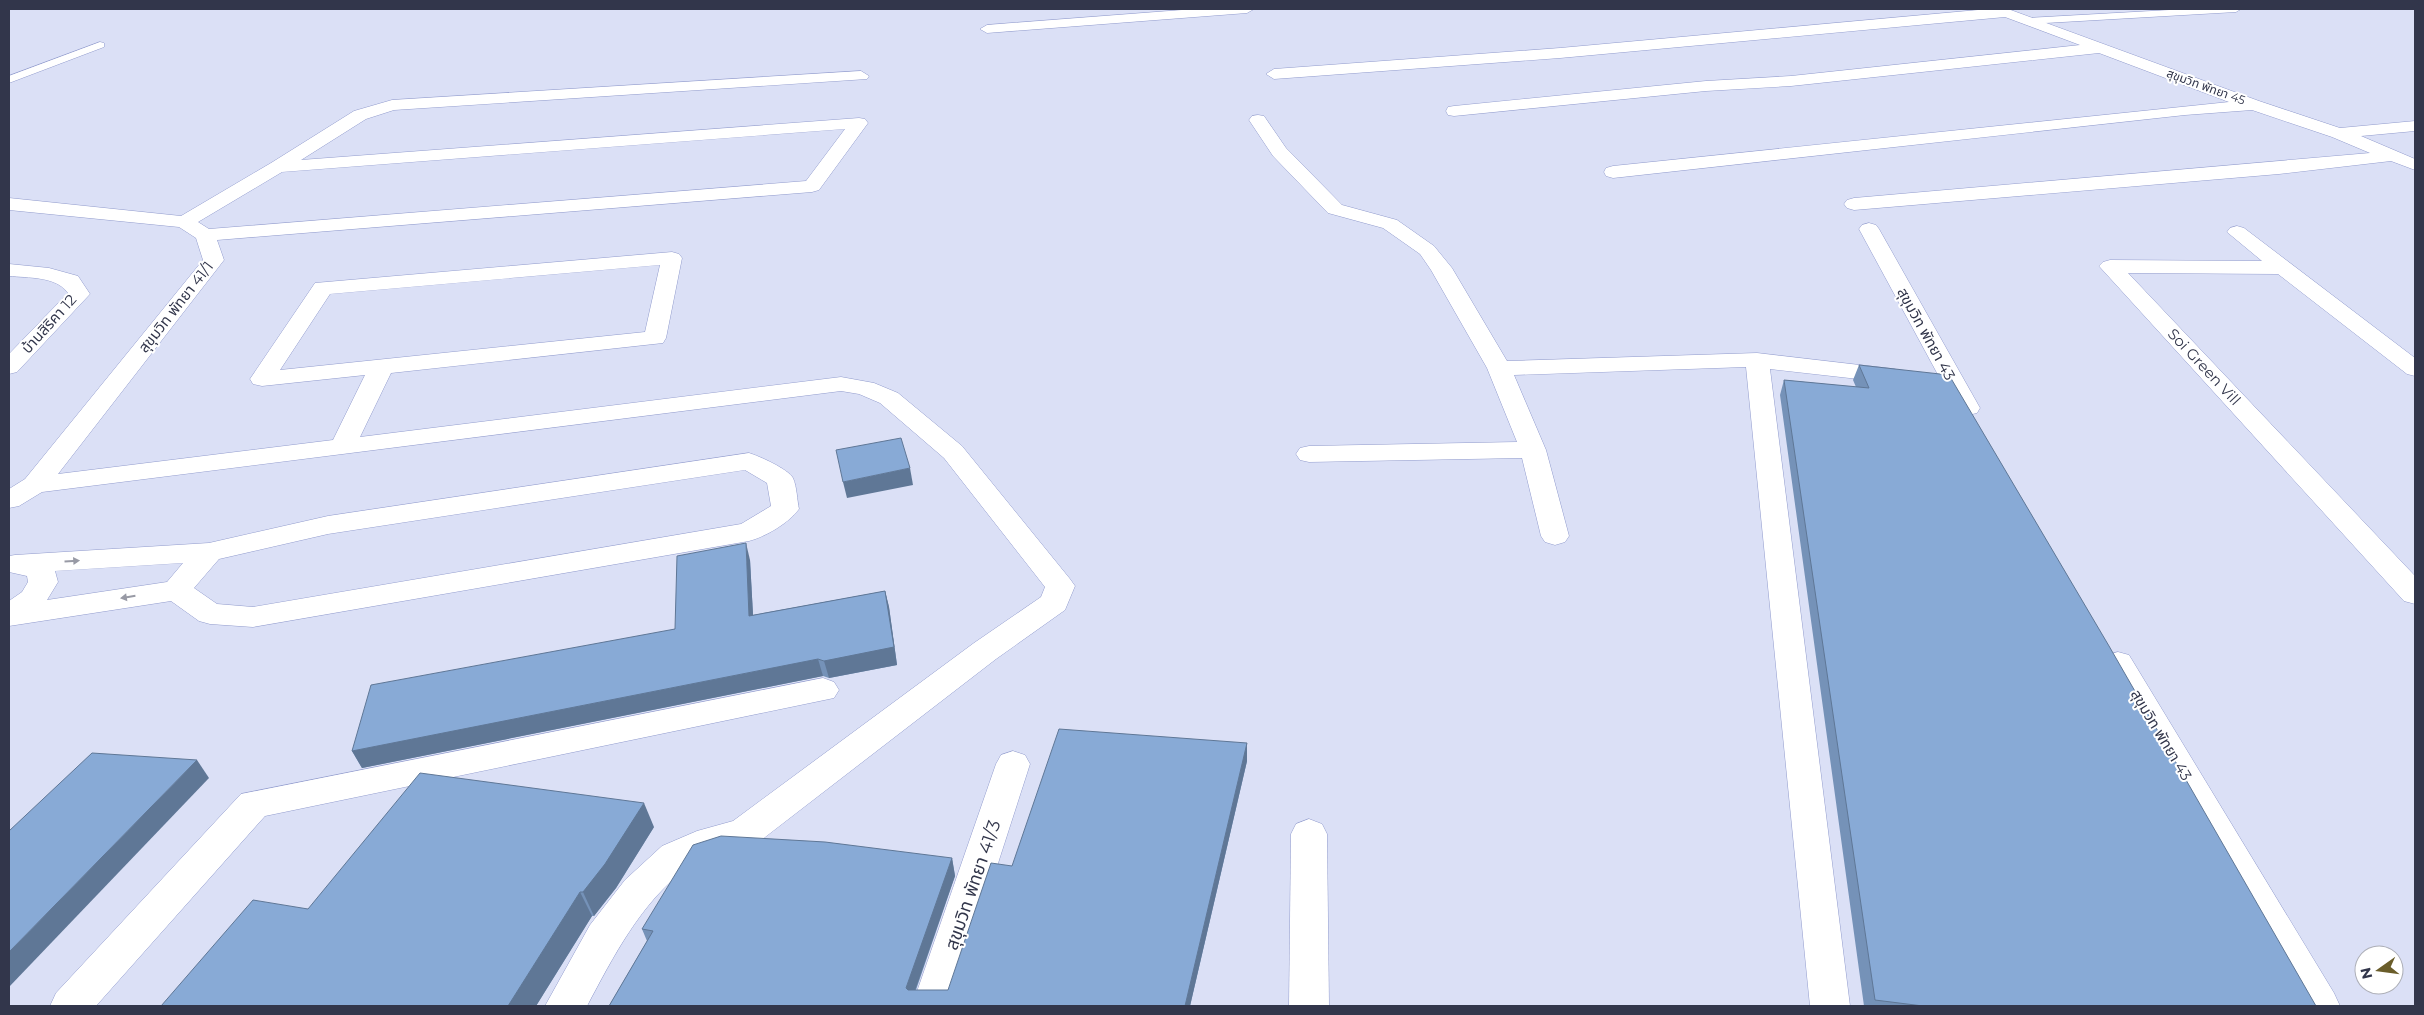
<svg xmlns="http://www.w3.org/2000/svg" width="2424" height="1015" font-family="Montserrat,'Noto Sans Thai',sans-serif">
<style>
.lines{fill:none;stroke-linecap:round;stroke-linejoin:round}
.lane-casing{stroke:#919bcd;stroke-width:1}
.street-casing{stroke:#919bcd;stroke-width:1}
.lane{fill:#fff;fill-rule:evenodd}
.street{fill:#fff;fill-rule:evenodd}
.wall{fill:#7592b8}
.shaded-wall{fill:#5f7796}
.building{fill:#88aad6;stroke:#5f7796}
.oneway{fill:#989aa5}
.labels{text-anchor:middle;stroke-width:4;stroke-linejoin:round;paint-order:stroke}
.far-street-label{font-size:12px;fill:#32364b;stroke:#fff}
.street-label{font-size:15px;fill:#32364b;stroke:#fff}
.near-street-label{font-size:18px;fill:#32364b;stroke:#fff}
</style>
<rect width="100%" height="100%" fill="#dbe0f6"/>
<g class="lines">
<g class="lane-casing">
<g id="lane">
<path d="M2187,9H2241L2236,12L2029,24L2024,21L2029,18Z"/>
<path d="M100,42L104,43V47L9,83V76Z"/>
</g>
</g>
<g class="street-casing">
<g id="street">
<path d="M1195,9H1254L1247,13L987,33L980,29L987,25Z"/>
<path d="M1989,9H2008L2259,101L2340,128L2415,121V131L2361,136L2415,159V170L2391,161L2279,174L1854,210L1847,208L1844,204L1847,200L1854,198L2370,153L2332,137L2252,110L2185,115L1613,178L1606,176L1604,172L1606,168L1613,166L2229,102L2099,53L1791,86L1706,91L1454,116L1448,115L1446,111L1448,107L1454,106L1706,81L1791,76L2080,45L2005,17L1560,58L1274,79L1266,74L1274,69L1560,48Z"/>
<path d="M861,71L869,76L867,79L394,110L366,119L301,160L859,118L865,119L868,123L819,190L812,192L217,240L224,260L58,474L333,440L365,375L262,386L253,384L250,379L315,283L672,252L679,254L682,258L666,338L663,343L391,373L360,437L841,377L874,383L898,393L962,446L1070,579L1075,586L1065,610L996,659L756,844C733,852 707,854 687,868C641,902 613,957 587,1006H545L590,925L625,880L662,846L697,831L733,821L974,643L1041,597L1045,587L944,458L880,403L859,394L841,391L42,492L19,506L9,508V489L25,479L203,260L196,238L179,227L9,210V198L181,216L271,163L354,111L392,100ZM845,129L806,181L209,229L198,222L282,172ZM660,265L645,332L280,370L330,294Z"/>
<path d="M1258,115L1264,116L1286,148L1342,205L1397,220L1434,246L1452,268L1507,361L1757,353L1894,369L1902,371L1906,376L1902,381L1894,383L1770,369L1850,1006H1810L1746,367L1514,375L1546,450L1569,536L1565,542L1555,545L1545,542L1541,536L1522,458L1309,462L1300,460L1296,454L1300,448L1309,446L1517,442L1487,368L1431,270L1420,254L1383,228L1328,213L1273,156L1249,120L1252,116Z"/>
<path d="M1869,223L1876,225L1879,229L1980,408L1977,413L1968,415L1959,413L1956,408L1859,229L1862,225Z"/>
<path d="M2237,226L2244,228L2415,358V376L2407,374L2278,274L2128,273L2415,576V604L2404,601L2099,266L2103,262L2110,260L2262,261L2227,232L2230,228Z"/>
<path d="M9,264L49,268L78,276L90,294L17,372L9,374V354L68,293C56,276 28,278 9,276Z"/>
<path d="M749,453C759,456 788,469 793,478C797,487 797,500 799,509C789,523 765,537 749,541L253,627L210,624L199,621L171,601L9,626V601L22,592L28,582L27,576L9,572V556L15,555L209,543L328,516ZM745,470L767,483L771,506L741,524L253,607L217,604L194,588L219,559L328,534ZM183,563L167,582L47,600L58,582L55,571Z"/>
<path d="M2118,652L2129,655L2334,993L2340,1006H2298L2102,663L2107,655Z"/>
<path d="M823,678L834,682L839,690L834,698L265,816L96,1006H50L56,993L241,794Z"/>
<path d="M1013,751L1025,755L1030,764L952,1006H912L996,764L1001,755Z"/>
<path d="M1309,819L1322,824L1327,834L1329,1006H1289L1291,834L1296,824Z"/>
</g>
</g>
<use href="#lane" class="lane"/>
<use href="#street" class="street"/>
</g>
<g class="wall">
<path d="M1859,365L2316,1006H1864L1780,395L1784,380L1856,387L1853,380Z"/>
<path d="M750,560L753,615L885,591L889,607L897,665L829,678L823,676L362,768L352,751L675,629Z"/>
<path d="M1247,743V761L1190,1006H609L647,941L642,929L952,858L955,876L916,990H948L1012,866Z"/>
<path d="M654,827L616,888L594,916H592L536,1006H161L308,909Z"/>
</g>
<g class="shaded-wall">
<path d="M910,468L913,485L847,498L843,482Z"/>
<path d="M746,543L750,560L754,633L749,616Z"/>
<path d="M885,591L889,607L897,665L829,678L824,661Z"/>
<path d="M818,659L823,676L362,768L352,751Z"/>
<path d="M1247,743V761L1190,1006H1185Z"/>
<path d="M197,760L209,778L9,987V952Z"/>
<path d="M644,803L654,827L616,888L594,916L583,892Z"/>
<path d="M952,858L955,876L910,1005L906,988Z"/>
<path d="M580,892L592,916L536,1006H508Z"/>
</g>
<g class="building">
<path d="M1859,365L1949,375L2109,646L2316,1006H1923L1875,1000L1784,380L1869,388Z"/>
<path d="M901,438L910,468L843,482L836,450Z"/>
<path d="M746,543L749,616L885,591L894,647L824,661L818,659L352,751L371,685L675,629L677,556Z"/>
<path d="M1059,729L1247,743L1185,1006H609L653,931L642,929L693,845L721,836L825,842L952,858L906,988L908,990H948L991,863L1012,866Z"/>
<path d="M92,753L197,760L9,952V831Z"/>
<path d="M420,773L644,803L605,864L583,892H580L508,1006H161L253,900L308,909Z"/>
</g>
<defs><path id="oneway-solid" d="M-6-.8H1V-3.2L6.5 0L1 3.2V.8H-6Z" transform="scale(1.25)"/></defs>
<g class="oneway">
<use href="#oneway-solid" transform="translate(72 561) rotate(-4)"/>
<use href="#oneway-solid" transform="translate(128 597) rotate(171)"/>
</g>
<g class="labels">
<g class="far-street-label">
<text transform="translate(2206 87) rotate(20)" y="4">สุขุมวิท พัทยา 45</text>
</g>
<g class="street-label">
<text transform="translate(176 307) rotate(-52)" y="5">สุขุมวิท พัทยา 41/1</text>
<text transform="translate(49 324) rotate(-48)" y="5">บ้านสิริคา 12</text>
<text transform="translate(1926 334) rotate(61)" y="5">สุขุมวิท พัทยา 43</text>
<text transform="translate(2204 367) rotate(47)" y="5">Soi Green Vill</text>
<text transform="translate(2161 735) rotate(59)" y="5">สุขุมวิท พัทยา 43</text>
</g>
<g class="near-street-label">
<text transform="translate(973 885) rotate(-71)" y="6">สุขุมวิท พัทยา 41/3</text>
</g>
</g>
<rect width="2424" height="1015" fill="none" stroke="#32364b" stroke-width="20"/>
<g transform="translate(2379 970) rotate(256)"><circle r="24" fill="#ffffff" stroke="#adafb7"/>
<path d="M0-4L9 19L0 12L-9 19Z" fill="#6a5d2a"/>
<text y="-8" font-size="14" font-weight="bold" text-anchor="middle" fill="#32364b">N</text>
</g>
</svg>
